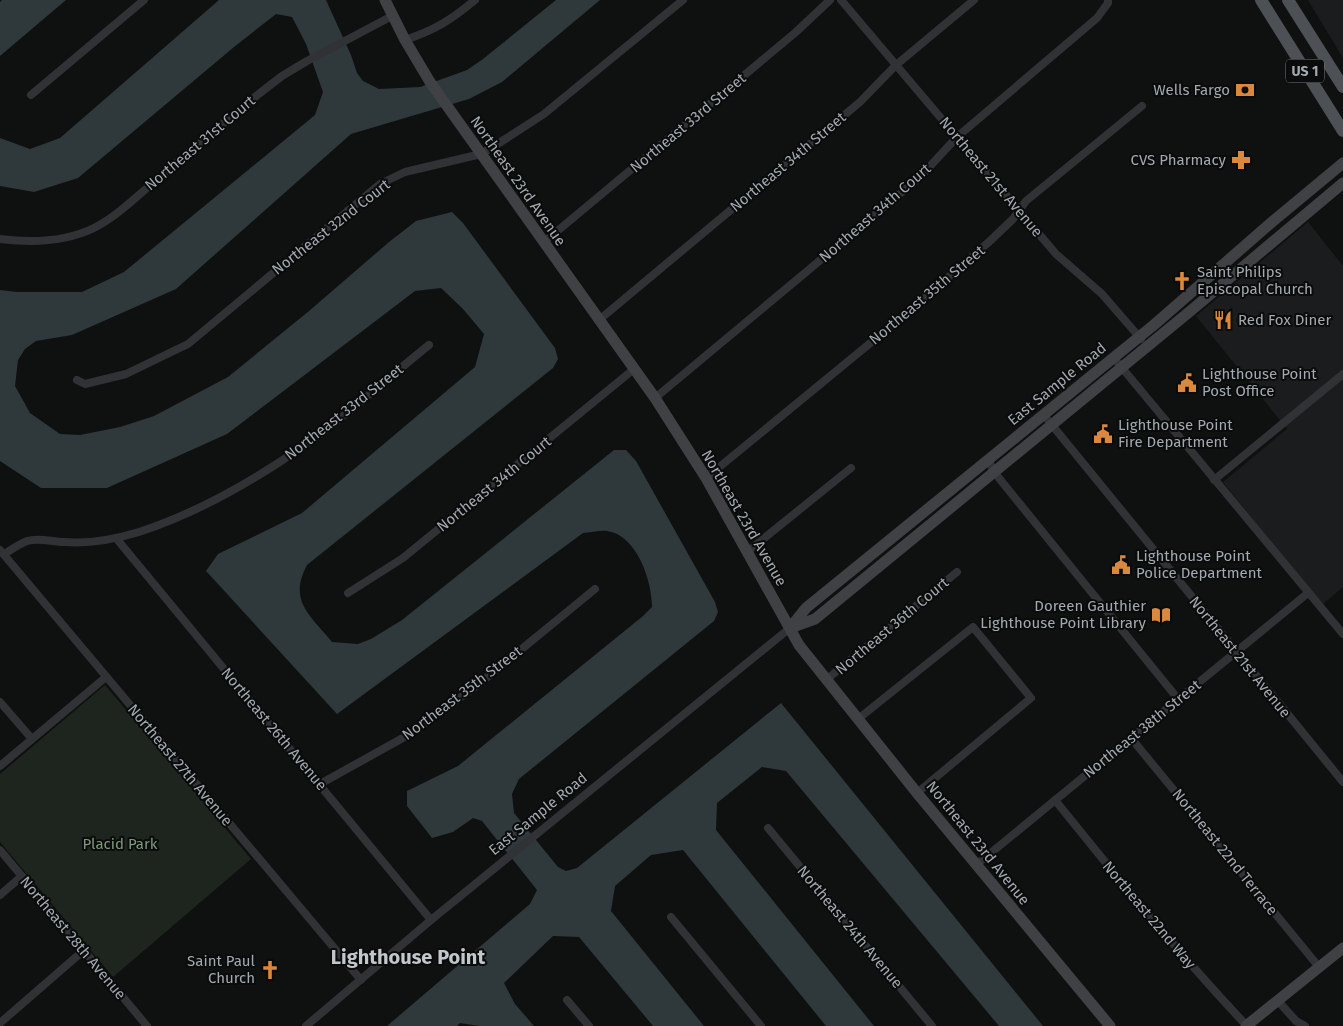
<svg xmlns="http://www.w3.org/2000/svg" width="1343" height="1026" font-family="'Fira Sans',sans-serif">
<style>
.built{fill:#1b1c1d}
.green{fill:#1e241e}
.water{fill:#2f383b}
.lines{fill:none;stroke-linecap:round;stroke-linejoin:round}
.street{stroke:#313235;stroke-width:8}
.secondary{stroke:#3f4145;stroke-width:11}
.primary{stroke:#4d5054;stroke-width:12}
.labels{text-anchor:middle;stroke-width:4;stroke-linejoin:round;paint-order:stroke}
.shield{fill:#0a0b0b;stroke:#747a7e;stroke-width:1}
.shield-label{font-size:14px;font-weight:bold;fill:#a2a9b0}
.poi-label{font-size:15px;fill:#a2a9b0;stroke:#0a0b0b;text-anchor:start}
.street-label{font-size:15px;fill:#a2a9b0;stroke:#0a0b0b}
.park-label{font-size:15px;fill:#7f997b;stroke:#0a0b0b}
.district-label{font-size:20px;font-weight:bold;fill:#c2c7cc;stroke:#0a0b0b}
</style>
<rect width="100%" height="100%" fill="#0f1010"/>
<g class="built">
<path d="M1308,0H1343V58Z"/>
<path d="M1308,222L1343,266V587L1322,605L1223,482L1287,429L1196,316Z"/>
</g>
<path class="green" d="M105,685L251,859L113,977L0,842V774Z"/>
<g class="water">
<path d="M2,0H66L0,56V2Z"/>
<path d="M219,0H326L351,55L357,73L363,81L379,89L420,87L467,70L483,59L556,0H600L502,82L469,99L351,134L176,289L72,335L36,341L25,349L18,360L15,386L30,413L60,434L80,435L120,427L154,416L228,377L309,311L389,242L416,221L452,212L463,223L555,348L558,359L553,368L307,565C288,601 310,615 332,642L358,644L371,639L402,620L614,450H626L636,461L715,602L718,612L714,621L519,779L512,794L514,813L558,867L566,871L577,868L781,703L1043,1026H999L786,771L762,767L717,803L716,830L874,1026H826L683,850L651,855L615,886L611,911L704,1026H653L579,937L553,936L504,983L515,1004L534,1026H479L460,1023L457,1026H387L530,904L537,890L482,821L473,818L453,832L432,838L407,806V791L458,766L643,616L652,607C652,581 637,535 607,531C600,530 591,533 583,533L337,714L206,571L218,554L302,513L475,367L484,334L463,309L441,288L415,291L227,434L107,488H41L0,461V290L17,292H82L124,272L315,115L323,92L306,44L292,17L276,14L234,47L78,178L34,192L0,186V138L30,149L60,138Z"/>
</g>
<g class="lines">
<g class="street">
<path d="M841,0L1056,254L1102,294L1141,339"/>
<path d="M405,40C435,30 451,20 475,0"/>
<path d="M31,95L144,0"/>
<path d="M0,239C31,243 65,242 94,228C118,216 139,194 160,177C193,148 226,121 260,93L282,76L307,61L392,16"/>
<path d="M543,243L796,32L830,0"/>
<path d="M599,320L860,102L896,65L974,0"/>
<path d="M1113,357L1343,634"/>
<path d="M77,380L85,384L126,374L188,344L380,184L405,172L481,154L507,138L544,114L683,0"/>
<path d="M655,398L920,177L957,137L1097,18L1108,3V0"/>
<path d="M1043,414L1343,782"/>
<path d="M988,459L994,472L1178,699"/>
<path d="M706,478L913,308L990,241L1013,219L1026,201L1142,106"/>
<path d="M1214,480L1343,374"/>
<path d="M116,538L431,920"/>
<path d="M0,550L361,980"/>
<path d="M747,552L851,468"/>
<path d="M4,554C11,550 19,544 27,541C39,537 52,542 64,542C89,544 116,539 139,532C200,512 257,479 309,442C350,413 390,376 429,345"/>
<path d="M348,593L403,558L634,369"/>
<path d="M826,680L957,572"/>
<path d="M0,702L32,739"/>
<path d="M858,719L973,627L1031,698L917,793"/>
<path d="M1131,738L1319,967"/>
<path d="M0,766L106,677"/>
<path d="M320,784L410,734L479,684L595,589"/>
<path d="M1055,800C1117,877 1179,954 1247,1026"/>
<path d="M768,828L932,1026"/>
<path d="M0,850L147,1026"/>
<path d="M976,865L1308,593"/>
<path d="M0,895L22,876"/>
<path d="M671,917L761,1026"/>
<path d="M567,1000L589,1026"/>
<path d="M1278,1001L1296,1021L1305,1026"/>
<path d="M0,1023L83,951"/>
<path d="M306,1026L431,920L790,628"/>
</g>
<g class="secondary">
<path d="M385,0L405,40L430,82L655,398L706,478L799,645L917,793L1110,1026"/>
<path d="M790,628L806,608L1155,324L1272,222L1343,163"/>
<path d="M790,628L815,619L1188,313L1343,183"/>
<path d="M1246,1026L1343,948"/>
</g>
<g class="primary">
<path d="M1261,0L1343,131"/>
<path d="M1288,0L1343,87"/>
</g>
</g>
<defs>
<g id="bank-bare" transform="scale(1.5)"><path d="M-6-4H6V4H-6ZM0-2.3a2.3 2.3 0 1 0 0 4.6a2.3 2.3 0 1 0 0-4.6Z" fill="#da883e" stroke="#0a0b0b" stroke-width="2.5" paint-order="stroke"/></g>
<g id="pharmacy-bare" transform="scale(1.5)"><path d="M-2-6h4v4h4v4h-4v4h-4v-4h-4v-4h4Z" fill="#da883e" stroke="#0a0b0b" stroke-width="2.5" paint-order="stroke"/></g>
<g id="church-bare" transform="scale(1.5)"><path d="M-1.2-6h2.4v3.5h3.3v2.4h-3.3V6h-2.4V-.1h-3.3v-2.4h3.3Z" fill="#da883e" stroke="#0a0b0b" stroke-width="2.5" paint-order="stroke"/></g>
<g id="restaurant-bare" transform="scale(1.5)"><path d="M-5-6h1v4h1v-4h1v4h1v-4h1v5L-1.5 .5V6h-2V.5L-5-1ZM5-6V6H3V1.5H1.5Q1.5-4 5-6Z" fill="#da883e" stroke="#0a0b0b" stroke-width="2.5" paint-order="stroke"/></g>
<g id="civic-bare" transform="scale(1.5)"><path d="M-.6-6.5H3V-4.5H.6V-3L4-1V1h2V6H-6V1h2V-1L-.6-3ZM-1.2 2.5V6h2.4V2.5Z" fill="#da883e" stroke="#0a0b0b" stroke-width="2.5" paint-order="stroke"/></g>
<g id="library-bare" transform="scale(1.5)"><path d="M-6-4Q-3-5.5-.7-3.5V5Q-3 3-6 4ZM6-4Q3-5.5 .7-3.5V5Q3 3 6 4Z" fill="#da883e" stroke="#0a0b0b" stroke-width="2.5" paint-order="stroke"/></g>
</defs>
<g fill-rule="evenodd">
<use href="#bank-bare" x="1245" y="90"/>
<use href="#pharmacy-bare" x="1241" y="160"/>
<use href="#church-bare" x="1182" y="281"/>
<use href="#restaurant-bare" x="1223" y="320"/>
<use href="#civic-bare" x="1187" y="383"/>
<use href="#civic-bare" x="1103" y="434"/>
<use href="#civic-bare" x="1121" y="565"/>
<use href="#library-bare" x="1161" y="615"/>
<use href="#church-bare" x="270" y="970"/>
</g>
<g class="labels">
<rect class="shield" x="1286" y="59.5" width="38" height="23" rx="4"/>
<g class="shield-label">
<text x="1305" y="76">US 1</text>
</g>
<g class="poi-label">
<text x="1230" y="95" text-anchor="end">Wells Fargo</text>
<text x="1226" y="165" text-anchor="end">CVS Pharmacy</text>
<text x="1197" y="277">Saint Philips<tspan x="1197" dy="17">Episcopal Church</tspan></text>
<text x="1238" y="325">Red Fox Diner</text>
<text x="1202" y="379">Lighthouse Point<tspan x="1202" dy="17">Post Office</tspan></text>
<text x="1118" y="430">Lighthouse Point<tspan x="1118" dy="17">Fire Department</tspan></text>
<text x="1136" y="561">Lighthouse Point<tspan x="1136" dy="17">Police Department</tspan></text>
<text x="1146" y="611" text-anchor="end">Doreen Gauthier<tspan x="1146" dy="17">Lighthouse Point Library</tspan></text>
<text x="255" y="966" text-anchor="end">Saint Paul<tspan x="255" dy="17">Church</tspan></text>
</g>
<g class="street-label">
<text transform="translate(688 123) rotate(-40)" y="5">Northeast 33rd Street</text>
<text transform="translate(200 143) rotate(-40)" y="5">Northeast 31st Court</text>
<text transform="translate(788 162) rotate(-40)" y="5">Northeast 34th Street</text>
<text transform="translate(991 177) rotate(50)" y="5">Northeast 21st Avenue</text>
<text transform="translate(518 181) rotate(55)" y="5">Northeast 23rd Avenue</text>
<text transform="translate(875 213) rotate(-41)" y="5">Northeast 34th Court</text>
<text transform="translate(331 227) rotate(-38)" y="5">Northeast 32nd Court</text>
<text transform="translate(927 295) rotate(-40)" y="5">Northeast 35th Street</text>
<text transform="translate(1057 384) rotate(-39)" y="5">East Sample Road</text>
<text transform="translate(344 412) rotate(-38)" y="5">Northeast 33rd Street</text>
<text transform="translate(494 484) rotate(-39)" y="5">Northeast 34th Court</text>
<text transform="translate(744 518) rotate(60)" y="5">Northeast 23rd Avenue</text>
<text transform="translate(892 626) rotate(-40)" y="5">Northeast 36th Court</text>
<text transform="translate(1240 657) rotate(51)" y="5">Northeast 21st Avenue</text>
<text transform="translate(462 693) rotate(-37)" y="5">Northeast 35th Street</text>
<text transform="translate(274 729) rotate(50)" y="5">Northeast 26th Avenue</text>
<text transform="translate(1142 729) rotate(-39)" y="5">Northeast 38th Street</text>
<text transform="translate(180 765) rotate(50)" y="5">Northeast 27th Avenue</text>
<text transform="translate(538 814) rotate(-39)" y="5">East Sample Road</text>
<text transform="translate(978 843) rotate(51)" y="5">Northeast 23rd Avenue</text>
<text transform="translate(1225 852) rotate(51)" y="5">Northeast 22nd Terrace</text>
<text transform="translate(1149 915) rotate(50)" y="5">Northeast 22nd Way</text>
<text transform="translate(850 927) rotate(50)" y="5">Northeast 24th Avenue</text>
<text transform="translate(73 938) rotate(50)" y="5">Northeast 28th Avenue</text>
</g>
<g class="park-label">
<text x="120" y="849">Placid Park</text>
</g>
<g class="district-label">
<text x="408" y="964">Lighthouse Point</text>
</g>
</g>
</svg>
